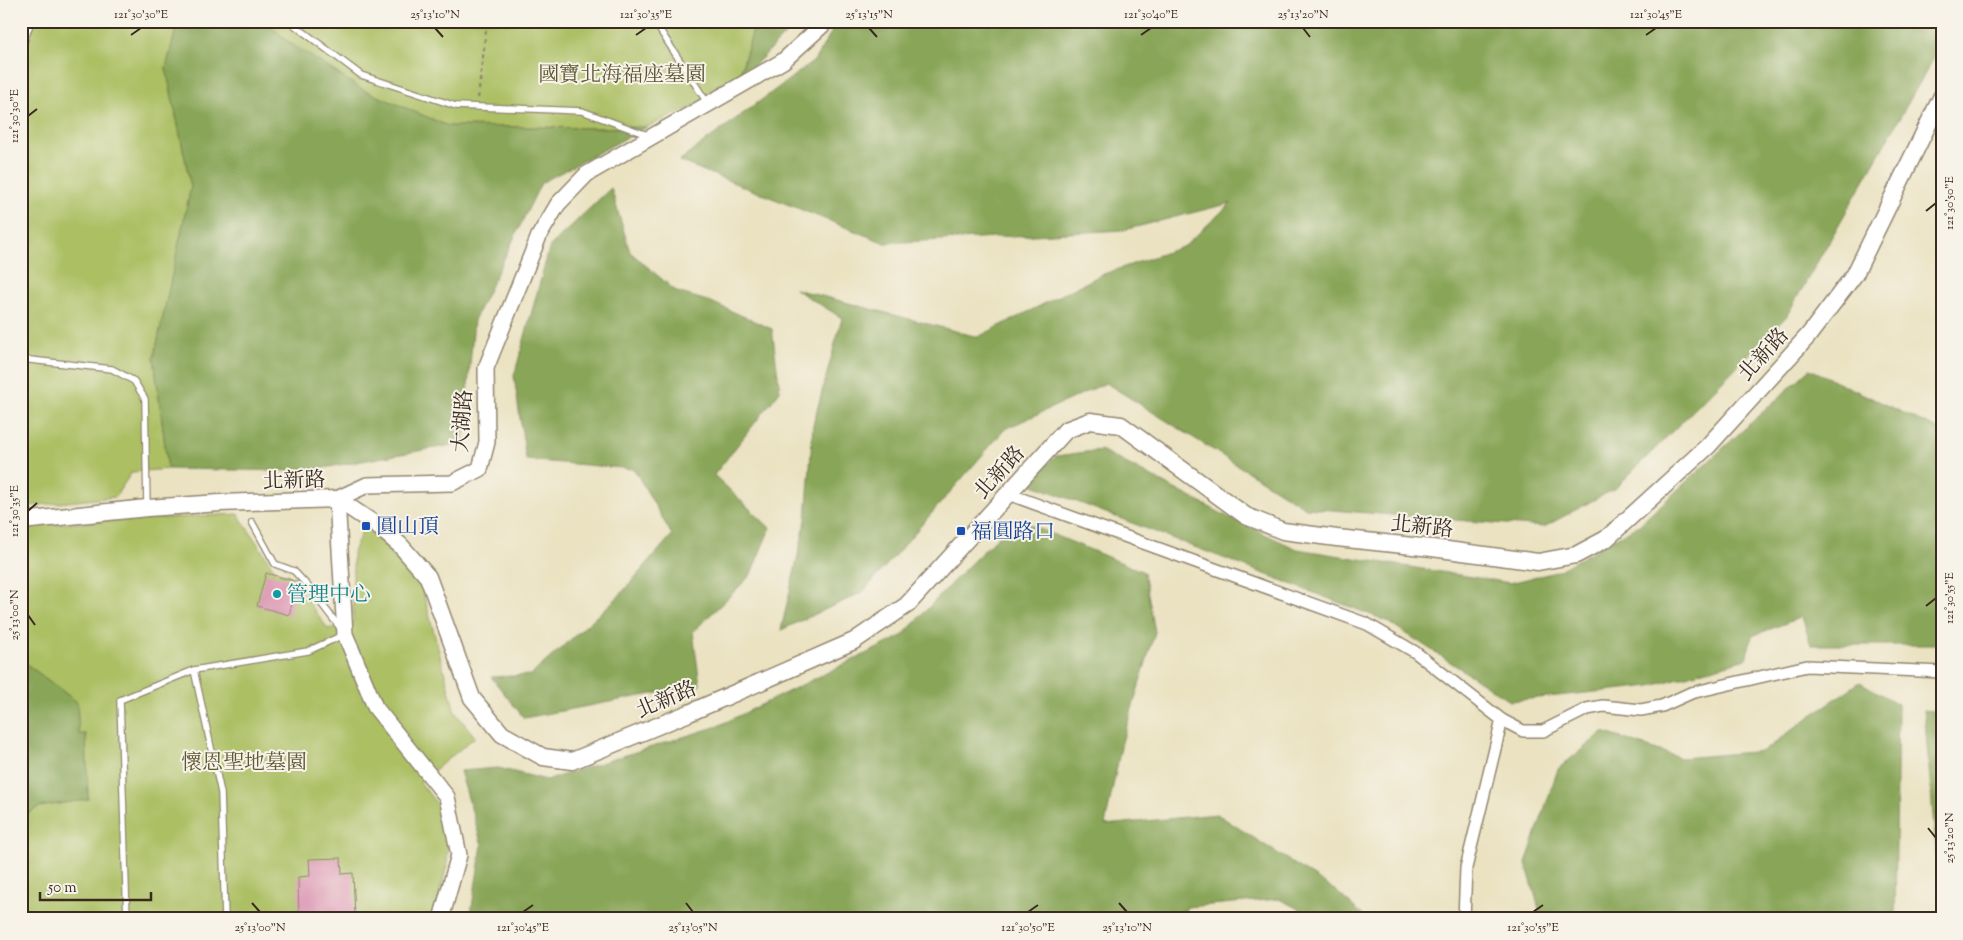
<svg xmlns="http://www.w3.org/2000/svg" width="1963" height="940" font-family="'Sorts Mill Goudy','Noto Serif TC',serif">
<style>
.green{fill:#acbf63;stroke:#747440}
.forest{fill:#89a659;stroke:#62683c}
.building{fill:#d98daf}
.lines{fill:none;stroke-linecap:round;stroke-linejoin:round}
.service-casing{stroke:#928670;stroke-width:8}
.minor-casing{stroke:#928670;stroke-width:14}
.tertiary-casing{stroke:#928670;stroke-width:18}
.secondary-casing{stroke:#928670;stroke-width:19}
.path{stroke:#928670;stroke-width:2.5;stroke-dasharray:4 4;stroke-linecap:butt}
.service{stroke:#fff;stroke-width:5.5}
.minor{stroke:#fff;stroke-width:11}
.tertiary{stroke:#fff;stroke-width:15}
.secondary{stroke:#fff;stroke-width:16}
.ticks{fill:none;stroke:#3b2a1e;stroke-width:2}
.transit-dot{fill:#1a4fb4;stroke:#f7f3e8;stroke-width:2}
.culture-dot{fill:#0f9aa8;stroke:#f7f3e8;stroke-width:2}
.labels{text-anchor:middle;stroke-width:4;stroke-linejoin:round;paint-order:stroke}
.park-label{font-size:21px;fill:#5d5733;stroke:#f7f3e8}
.street-label{font-size:21px;fill:#3b2a1e;stroke:#f7f3e8}
.transit-label{font-size:21px;fill:#164399;stroke:#f7f3e8;text-anchor:start}
.culture-label{font-size:21px;fill:#0d838f;stroke:#f7f3e8;text-anchor:start}
.neatline{fill:none;stroke:#3b2a1e;stroke-width:2}
.ticks-label{font-size:12px;text-anchor:middle;fill:#3b2a1e}
</style>
<rect width="100%" height="100%" fill="#f7f3e8"/>
<filter id="ink" filterUnits="userSpaceOnUse"><feTurbulence type="fractalNoise" baseFrequency=".02" numOctaves="2"/><feDisplacementMap in="SourceGraphic" scale="10" xChannelSelector="R" yChannelSelector="G"/><feConvolveMatrix kernelMatrix="1 2 1 2 8 2 1 2 1" color-interpolation-filters="sRGB"/></filter>
<filter id="wash" filterUnits="userSpaceOnUse"><feTurbulence type="fractalNoise" baseFrequency=".0096" numOctaves="4" result="noise"/><feDisplacementMap in="SourceGraphic" scale="20" xChannelSelector="R" yChannelSelector="G"/><feGaussianBlur stdDeviation="1.12" result="paint"/><feColorMatrix in="noise" values="0 0 0 0 0 0 0 0 0 0 0 0 0 0 0 0 0 1.4 0 .05"/><feComposite in="paint" operator="in"/></filter>
<g filter="url(#wash)">
<rect width="100%" height="100%" fill="#eae2c1"/>
<g class="green">
<path d="M21,21H178L166,68L191,187L154,358L168,469L132,472L115,497L30,506L21,509Z"/>
<path d="M265,21H756L737,82L703,102L647,127L602,128L448,126L361,89L287,41Z"/>
<path d="M238,514L276,572L289,575L328,629L353,622V552L364,527L405,559L421,584L455,712L475,737L420,782L442,811L448,845L447,865L433,919H21V817L39,807L88,799L86,734L79,735L77,702L21,660V526Z"/>
</g>
<g class="forest">
<path d="M178,21H265L287,41L361,89L448,126L602,128L647,127L541,183L474,320L463,443L306,471L168,469L154,358L191,187L166,68Z"/>
<path d="M756,21H799L738,82Z"/>
<path d="M838,21H1942V47L1939,49L1786,317L1616,488L1544,527L1306,508L1106,383L1005,429L863,592L781,630L806,520L813,425L842,318L795,289L978,337L1101,275L1185,246L1231,203L1124,230L885,243L679,161L814,61Z"/>
<path d="M611,188L630,252L677,292L711,302L772,329L780,391L714,475L770,528L750,576L693,632L700,685L524,718L491,677L531,675L618,597L672,535L634,469L526,460L514,376L550,246Z"/>
<path d="M1810,369L1942,431V645H1811L1802,617L1752,636L1746,659L1651,686L1510,701L1387,621L1028,483L1056,456L1101,450L1228,517L1297,549L1510,583L1556,572L1639,525Z"/>
<path d="M1016,519L1144,572L1155,632L1122,742L1105,825L1217,814L1336,891L1367,919H1319L1279,899L1187,907L1180,919H470L482,845L460,771L498,768L547,780L718,726L902,636L961,573Z"/>
<path d="M21,660L77,702L79,734H86L88,799L39,807L21,817Z"/>
<path d="M1860,682L1898,704L1895,919H1542L1526,863L1558,769L1603,732L1681,758L1764,751L1809,717Z"/>
<path d="M1924,710L1942,712V862H1937Z"/>
</g>
<g id="blocks">
<g class="building">
<path d="M266,573L298,582L289,615L257,606Z"/>
<path d="M341,858L342,874L353,873L355,917L299,919L298,877L310,876L309,859Z"/>
</g>
</g>
</g>
<g filter="url(#ink)">
<use href="#blocks" fill-opacity="0" stroke="#928670" stroke-width="1"/>
<g class="lines">
<g class="service-casing">
<g id="service">
<path d="M289,21L361,75L456,106L582,111L650,136"/>
<path d="M654,21L708,104"/>
<path d="M21,51L31,21"/>
<path d="M21,359L112,369L134,381L145,399L147,507"/>
<path d="M252,522L275,564L294,571L307,585L341,629"/>
<path d="M194,670L221,793L225,919"/>
<path d="M127,919L120,700L194,670L308,651L343,635"/>
</g>
</g>
<g class="minor-casing">
<g id="minor">
<path d="M1008,494L1367,624L1415,652L1502,720L1523,731H1543L1587,709L1603,706L1641,710L1662,706L1691,693L1807,666L1942,672"/>
<path d="M1464,919L1466,868L1502,720"/>
</g>
</g>
<g class="tertiary-casing">
<path id="tertiary" d="M441,919L459,855L447,797L375,707L345,634L337,499L367,485L452,483L480,469L487,442L486,368L539,236L558,204L587,174L783,61L827,21"/>
</g>
<g class="secondary-casing">
<path id="secondary" d="M21,521L147,508L220,503L337,499L379,527L401,546L428,577L472,698L502,734L543,757L572,761L689,713L854,641L907,605L1066,430L1090,421L1121,425L1246,516L1283,531L1337,538L1432,548L1538,562L1576,555L1606,539L1708,446L1808,336L1855,274L1942,96"/>
</g>
<path class="path" d="M478,98L487,21"/>
<use href="#service" class="service"/>
<use href="#minor" class="minor"/>
<use href="#tertiary" class="tertiary"/>
<use href="#secondary" class="secondary"/>
</g>
</g>
<path class="ticks" d="M435,28L443,37M869,28L877,37M1303,28L1310,37M131,35L141,28M636,35L646,28M1141,35L1151,28M1646,35L1656,28M28,116L37,109M1926,211L1936,203M28,511L37,503M1926,606L1936,598M28,615L35,625M1928,828L1936,838M252,903L260,912M686,903L693,912M1119,903L1127,912M523,912L533,905M1028,912L1038,905M1533,912L1543,905"/>
<g class="transit-dot">
<rect x="361" y="521" width="10" height="10" rx="2.5"/>
<rect x="956" y="526" width="10" height="10" rx="2.5"/>
</g>
<circle class="culture-dot" cx="277" cy="594" r="5"/>
<g class="labels">
<g class="park-label">
<text x="622" y="81">國寶北海福座墓園</text>
<text x="244" y="769">懷恩聖地墓園</text>
</g>
<g class="street-label">
<text transform="translate(1763 354) rotate(-48)" y="7">北新路</text>
<text transform="translate(462 421) rotate(-86)" y="7">大湖路</text>
<text transform="translate(999 472) rotate(-48)" y="7">北新路</text>
<text transform="translate(294 480) rotate(-2)" y="7">北新路</text>
<text transform="translate(1422 526) rotate(6)" y="7">北新路</text>
<text transform="translate(666 699) rotate(-23)" y="7">北新路</text>
</g>
<g class="transit-label">
<text x="376" y="533">圓山頂</text>
<text x="971" y="538">福圓路口</text>
</g>
<g class="culture-label">
<text x="287" y="601">管理中心</text>
</g>
</g>
<rect width="1963" height="940" fill="none" stroke="#f7f3e8" stroke-width="55"/>
<path d="M40 892v8h111v-8" fill="none" stroke="#3b2a1e" stroke-width="2.5"/>
<text x="48" y="892" font-size="15" fill="#3b2a1e" stroke="#f7f3e8" stroke-width="4" paint-order="stroke">50 m</text>
<rect x="28" y="28" width="1908" height="884" class="neatline"/>
<g class="ticks-label">
<text x="141" y="18">121°30'30"E</text>
<text x="435" y="18">25°13'10"N</text>
<text x="646" y="18">121°30'35"E</text>
<text x="869" y="18">25°13'15"N</text>
<text x="1151" y="18">121°30'40"E</text>
<text x="1303" y="18">25°13'20"N</text>
<text x="1656" y="18">121°30'45"E</text>
<text transform="translate(14 116) rotate(-90)" y="4">121°30'30"E</text>
<text transform="translate(1949 203) rotate(-90)" y="4">121°30'50"E</text>
<text transform="translate(14 511) rotate(-90)" y="4">121°30'35"E</text>
<text transform="translate(1949 598) rotate(-90)" y="4">121°30'55"E</text>
<text transform="translate(14 615) rotate(-90)" y="4">25°13'00"N</text>
<text transform="translate(1949 838) rotate(-90)" y="4">25°13'20"N</text>
<text x="260" y="931">25°13'00"N</text>
<text x="523" y="931">121°30'45"E</text>
<text x="693" y="931">25°13'05"N</text>
<text x="1028" y="931">121°30'50"E</text>
<text x="1127" y="931">25°13'10"N</text>
<text x="1533" y="931">121°30'55"E</text>
</g>
</svg>
